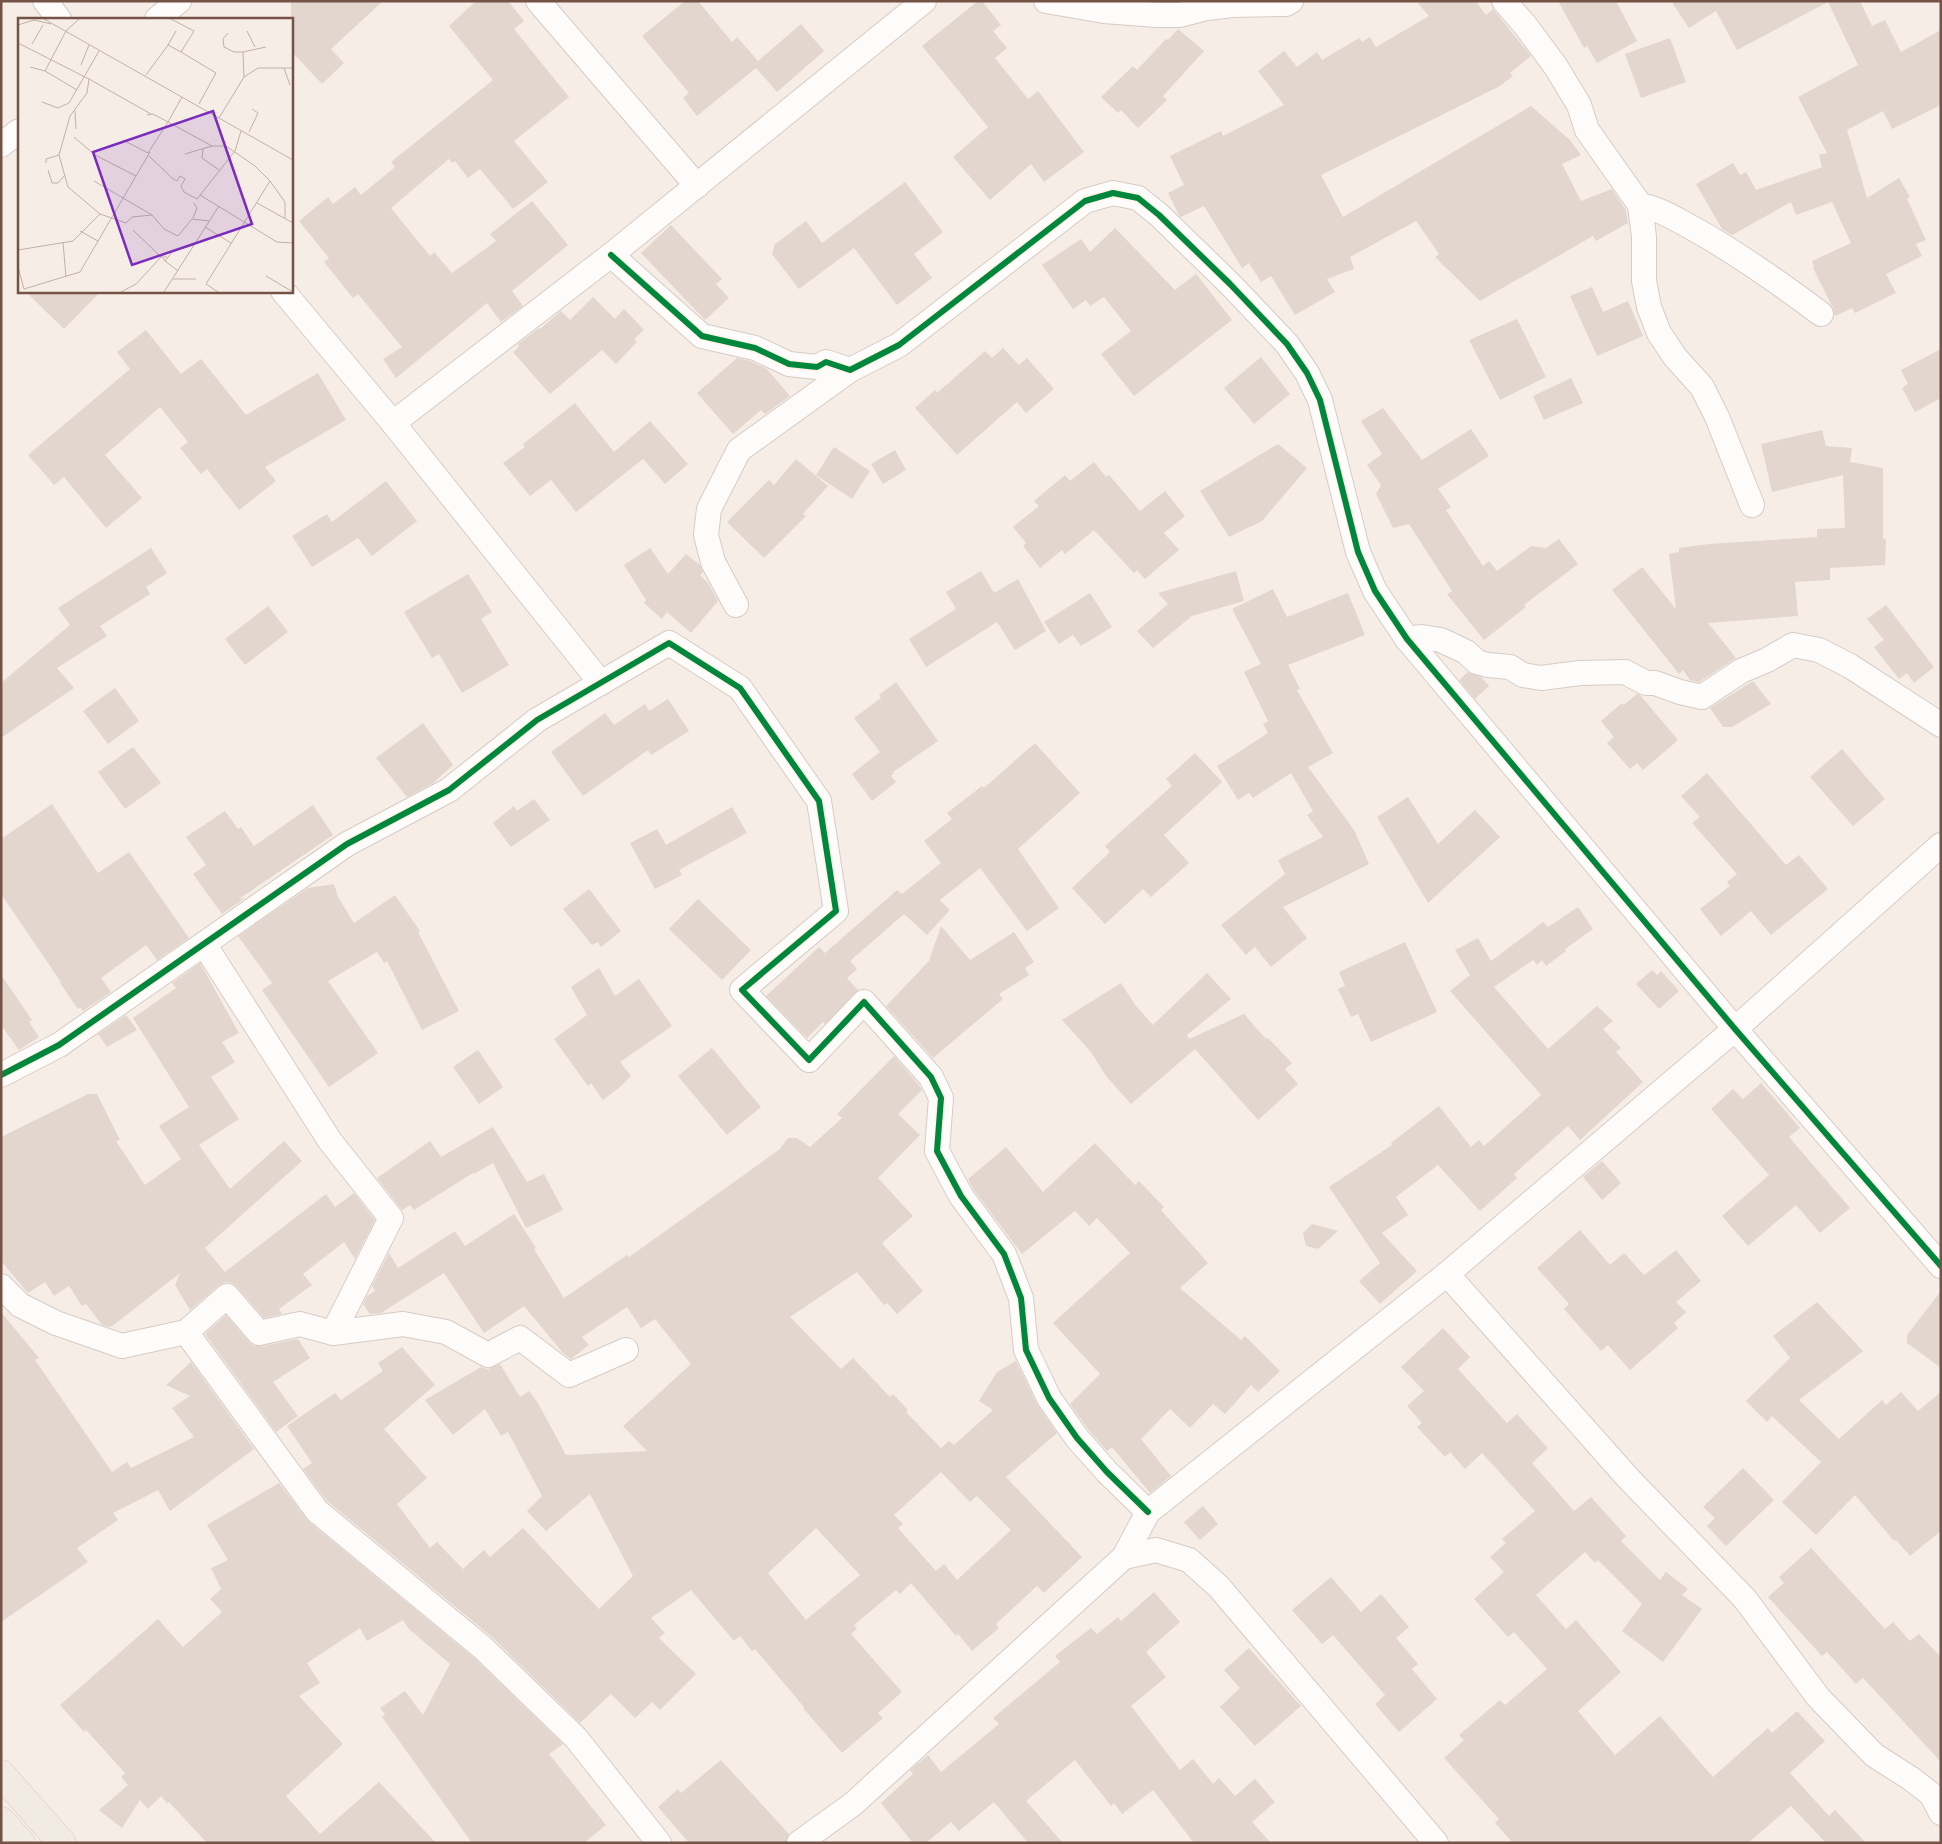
<svg xmlns="http://www.w3.org/2000/svg" width="1942" height="1844" font-family="'Open Sans',sans-serif">
<style>
.building{fill:#e2d6ce;fill-rule:evenodd}
.lines{fill:none;stroke-linecap:round;stroke-linejoin:round}
.street-casing{stroke:#d7cbc4;stroke-width:26}
.primary-casing{stroke:#d5c9c3;stroke-width:29}
.street{stroke:#fefcfb;stroke-width:24}
.primary{stroke:#f2ebe3;stroke-width:28}
.cycleway-casing{stroke:#fff3e6;stroke-width:9}
.cycleway{stroke:#00873e;stroke-width:6}
.inset-road{fill:none;stroke:#c2b0a6;stroke-width:1}
.view{fill:#7b2cbf;fill-opacity:0.15;stroke:#7b2cbf;stroke-width:2.5}
.inset-edge{fill:none;stroke:#745346;stroke-width:2.5}
</style>
<rect width="100%" height="100%" fill="#f6eee6"/>
<g class="building">
<path d="M291,1H383L331,49L344,63L322,84L291,51Z"/>
<path d="M476,1H508L524,21L514,29L569,97L514,141L548,182L513,209L480,169L468,178L455,161L452,163L449,159L391,208L430,256L434,252L452,273L496,241L490,234L532,201L568,245L512,291L523,306L501,322L487,303L396,378L383,359L402,347L358,294L353,298L324,262L329,258L299,221L328,197L333,204L355,187L361,195L395,167L391,162L493,80L449,26Z"/>
<path d="M685,1H698L732,42L737,37L758,61L801,24L824,51L777,92L756,68L697,116L683,98L689,93L642,36Z"/>
<path d="M978,1H982L1001,25L993,31L1007,48L995,58L1028,99L1038,91L1084,152L1044,182L1031,164L990,200L953,157L988,127L922,46Z"/>
<path d="M1416,1H1476L1486,15L1493,9L1531,56L1510,73L1513,76L1500,86L1321,175L1343,217L1531,106L1570,140L1581,155L1562,164L1581,201L1612,189L1626,210L1628,223L1596,241L1593,236L1480,301L1435,257L1439,254L1416,221L1350,257L1354,269L1327,279L1335,292L1295,315L1271,276L1261,282L1249,263L1242,268L1204,206L1181,217L1179,215L1168,193L1184,185L1170,156L1221,131L1223,136L1284,105L1258,71L1284,51L1297,67L1317,52L1322,60L1359,38L1362,42L1370,37L1376,47L1429,16Z"/>
<path d="M1558,1H1616L1637,41L1597,63L1587,46L1584,48Z"/>
<path d="M1671,1H1860L1872,26L1885,20L1901,52L1941,30V105L1892,129L1883,111L1847,130L1867,198L1899,178L1910,197L1907,199L1926,240L1916,244L1922,256L1886,274L1896,293L1855,313L1852,308L1835,316L1833,308L1813,268L1814,267L1812,261L1851,243L1832,202L1796,215L1791,202L1732,235L1722,229L1696,184L1733,163L1740,175L1746,172L1756,190L1822,167L1819,155L1827,153L1798,97L1858,65L1828,2L1737,50L1716,11L1689,28Z"/>
<path d="M1178,29L1204,51L1163,96L1167,100L1138,128L1121,110L1118,113L1101,97L1133,66L1137,70L1166,39L1168,40Z"/>
<path d="M1670,38L1686,82L1641,98L1625,54Z"/>
<path d="M905,182L943,232L914,254L932,278L897,305L854,248L799,289L772,254L775,244L806,221L822,243Z"/>
<path d="M671,225L722,279L716,284L729,298L705,320L641,253Z"/>
<path d="M1115,228L1175,290L1196,274L1232,320L1134,396L1101,354L1131,331L1104,297L1090,306L1086,300L1073,309L1042,265L1081,239L1090,252Z"/>
<path d="M1592,287L1603,312L1628,301L1643,336L1597,356L1570,296Z"/>
<path d="M25,291H101L64,329Z"/>
<path d="M593,297L615,319L624,309L644,330L634,339L637,342L616,364L602,350L550,394L513,352L519,347L518,344L539,328L540,329L561,311L570,320Z"/>
<path d="M1517,319L1546,377L1500,400L1469,340Z"/>
<path d="M146,330L181,374L201,359L246,415L318,373L346,420L265,467L276,481L239,510L207,469L201,474L180,448L188,442L160,407L105,455L142,498L106,528L64,477L54,485L28,455L130,369L117,352Z"/>
<path d="M1003,348L1019,365L1027,358L1054,389L1026,413L1017,402L957,455L915,408L935,390L937,393L985,351L992,358Z"/>
<path d="M1941,349V398L1915,412L1902,388L1908,384L1901,370Z"/>
<path d="M1261,357L1290,394L1254,424L1224,388Z"/>
<path d="M737,358L750,361L767,369L790,396L765,414L761,410L733,434L697,393Z"/>
<path d="M1571,378L1583,403L1544,420L1533,396Z"/>
<path d="M575,403L614,452L650,421L688,464L665,484L643,459L576,512L551,480L530,496L503,463L525,447L523,444Z"/>
<path d="M1383,408L1422,460L1471,429L1489,456L1438,489L1451,507L1446,510L1483,566L1489,561L1497,571L1531,546L1546,548L1559,539L1578,564L1524,605L1526,607L1484,640L1447,594L1452,591L1409,524L1393,528L1376,494L1381,485L1367,465L1382,454L1361,421Z"/>
<path d="M1822,430L1826,446L1852,448L1850,462L1883,468V539L1886,538L1885,565L1830,568V580L1795,582L1798,616L1708,623L1736,658L1699,682L1690,680L1683,670L1679,674L1612,590L1642,567L1676,609L1669,554L1679,552V548L1709,544L1817,537V529L1845,528L1843,475L1772,492L1761,444Z"/>
<path d="M1278,444L1307,468L1262,521L1229,537L1200,491Z"/>
<path d="M834,447L870,471L852,499L816,475Z"/>
<path d="M895,450L906,470L883,484L871,464Z"/>
<path d="M796,459L828,486L803,514L806,516L764,558L727,522L769,480L774,485Z"/>
<path d="M1094,462L1106,477L1109,475L1140,511L1165,491L1185,516L1164,533L1179,550L1145,579L1137,570L1134,573L1094,530L1065,554L1062,550L1040,568L1023,546L1026,543L1013,527L1039,506L1034,501L1065,475L1070,481Z"/>
<path d="M386,481L417,521L372,556L358,538L312,567L292,536L327,514L332,522Z"/>
<path d="M151,548L167,573L146,587L150,594L100,626L107,636L57,668L74,688L1,738V683L70,625L58,608Z"/>
<path d="M650,548L668,574L686,554L700,565L703,572L700,575L708,583L718,601L691,633L667,612L662,619L644,603L646,600L624,565Z"/>
<path d="M981,571L994,593L1018,579L1046,631L1015,650L997,622L926,667L909,639L956,609L946,592Z"/>
<path d="M1236,571L1244,601L1192,616L1153,648L1137,631L1168,604L1158,593Z"/>
<path d="M468,574L492,612L481,619L509,665L462,693L439,654L432,658L404,612Z"/>
<path d="M1273,589L1287,617L1348,593L1365,635L1288,665L1300,689L1297,690L1333,753L1308,767L1354,830L1369,864L1283,907L1307,938L1271,967L1255,947L1246,955L1221,925L1285,874L1278,860L1323,837L1307,815L1313,811L1291,773L1253,798L1249,793L1238,800L1217,766L1268,733L1263,724L1268,721L1244,672L1261,664L1232,609Z"/>
<path d="M1090,593L1112,627L1081,646L1073,635L1059,644L1044,622Z"/>
<path d="M1886,605L1934,667L1914,683L1907,673L1899,679L1874,647L1884,640L1867,619Z"/>
<path d="M268,606L288,632L245,665L225,639Z"/>
<path d="M1468,672L1481,677L1489,686L1475,699L1459,680Z"/>
<path d="M1753,681L1771,704L1732,727H1723L1710,708Z"/>
<path d="M896,682L938,741L893,772L894,773L891,776L896,782L872,801L852,774L880,752L854,718L881,698L879,695Z"/>
<path d="M115,688L139,721L108,744L83,711Z"/>
<path d="M1637,694L1640,695L1678,740L1643,770L1637,763L1630,769L1607,743L1614,737L1601,721L1622,703L1624,705Z"/>
<path d="M668,699L689,731L651,755L648,750L583,796L551,752L605,713L614,725L645,704L649,711Z"/>
<path d="M423,723L453,765L433,783L407,797L376,758Z"/>
<path d="M1035,743L1080,793L1018,849L1059,908L1027,931L980,868L940,900L950,910L927,935L904,914L850,961L857,969L847,978L858,990L825,1024L823,1022L807,1038L766,996L819,947L825,953L897,890L902,894L941,863L924,841L952,819L947,813L982,786L984,788Z"/>
<path d="M133,747L161,783L125,809L98,772Z"/>
<path d="M1842,749L1885,799L1853,826L1810,777Z"/>
<path d="M1195,753L1222,782L1164,835L1189,863L1151,897L1143,889L1105,924L1072,888L1110,852L1105,846L1172,786L1166,779Z"/>
<path d="M1707,773L1786,865L1799,855L1828,889L1771,935L1751,911L1721,936L1700,909L1730,886L1727,882L1737,874L1692,823L1700,817L1681,796Z"/>
<path d="M1408,797L1438,844L1475,810L1500,837L1428,903L1377,817Z"/>
<path d="M534,799L550,820L511,847L493,823L514,806L517,811Z"/>
<path d="M52,804L98,873L129,852L189,938L157,960L146,945L101,978L111,992L83,1011L80,1007L78,1009L60,983L61,982L1,894V839Z"/>
<path d="M313,805L333,835L239,899L245,898L222,914L193,874L206,865L186,837L225,811L238,829L241,827L254,846Z"/>
<path d="M732,807L747,833L679,870L682,875L655,889L630,843L657,829L666,845Z"/>
<path d="M334,884L338,897L354,923L395,895L420,931L418,932L459,1011L422,1030L387,961L384,963L377,952L328,981L378,1053L329,1087L262,990L272,983L238,936L308,888Z"/>
<path d="M589,889L621,931L601,947L598,942L592,945L563,909Z"/>
<path d="M698,899L751,950L722,980L669,929Z"/>
<path d="M1578,907L1593,929L1565,949L1566,951L1546,966L1542,960L1537,965L1533,960L1494,987L1548,1049L1597,1006L1613,1021L1603,1029L1621,1048L1616,1052L1643,1082L1580,1140L1568,1126L1514,1174L1517,1178L1480,1211L1438,1165L1396,1197L1408,1215L1382,1233L1417,1271L1380,1304L1359,1281L1380,1263L1329,1187L1392,1145L1391,1143L1439,1106L1471,1147L1479,1140L1484,1146L1541,1095L1450,991L1470,975L1455,950L1478,938L1491,961L1543,922L1548,927Z"/>
<path d="M941,926L970,960L1014,932L1034,962L1025,968L1029,975L999,994L1003,999L933,1058L886,1006L929,961Z"/>
<path d="M1405,942L1437,1012L1371,1042L1358,1014L1351,1017L1338,989L1345,986L1339,972Z"/>
<path d="M200,963L239,1033L222,1042L235,1062L211,1077L239,1119L199,1145L230,1189L284,1141L302,1161L205,1248L225,1272L326,1194L335,1207L354,1193L375,1220L355,1259L344,1242L303,1274L312,1285L279,1309L282,1314L264,1318L237,1287L232,1283L225,1282L218,1286L190,1310L175,1285L180,1273L111,1327L102,1325L86,1304L82,1306L69,1286L54,1296L45,1282L28,1293L1,1261V1137L88,1094H97L120,1140L116,1141L145,1185L181,1159L159,1126L189,1107L133,1018L176,988L172,983Z"/>
<path d="M599,968L615,996L639,979L672,1026L620,1062L631,1076L620,1087L603,1100L591,1083L588,1086L554,1039L587,1015L571,987Z"/>
<path d="M1652,970L1657,975L1661,971L1679,991L1659,1009L1636,984Z"/>
<path d="M1207,973L1231,999L1187,1035L1189,1039L1244,1014L1266,1039L1268,1038L1292,1063L1285,1069L1298,1084L1258,1120L1195,1049L1131,1104L1106,1076L1091,1052L1062,1020L1121,983L1136,1006L1153,1025Z"/>
<path d="M1,975L32,1020L29,1022L39,1037L19,1050L1,1025Z"/>
<path d="M126,1015L137,1030L107,1047L98,1034Z"/>
<path d="M712,1048L761,1107L727,1135L678,1076Z"/>
<path d="M478,1050L503,1087L479,1104L453,1067Z"/>
<path d="M894,1056L919,1085L922,1090L898,1114L920,1135L878,1178L913,1216L882,1243L923,1291L897,1314L887,1303L884,1305L857,1272L790,1317L841,1369L853,1358L890,1397L893,1394L908,1410L906,1412L941,1448L949,1441L954,1445L993,1410L979,1401L997,1372L1016,1361L1037,1404L1057,1433L1006,1477L1082,1557L1044,1593L1037,1586L996,1624L999,1628L972,1651L958,1634L956,1636L911,1583L900,1594L896,1590L854,1625L857,1629L851,1634L902,1692L878,1713L883,1718L842,1753L803,1708L804,1707L755,1649L752,1651L740,1636L734,1641L691,1590L651,1618L665,1633L659,1638L696,1674L660,1710L652,1702L635,1718L611,1694L580,1723L492,1637L327,1501L303,1469L312,1463L287,1426L335,1393L341,1400L383,1371L378,1363L402,1347L435,1385L384,1429L427,1478L397,1504L430,1548L437,1542L463,1569L484,1550L490,1557L523,1528L599,1609L633,1576L590,1494L546,1531L527,1511L542,1496L508,1432L501,1436L485,1409L453,1435L425,1400L481,1367L488,1369L500,1364L520,1397L529,1391L538,1403L566,1455L647,1451L623,1426L691,1364L655,1319L641,1328L627,1307L582,1337L589,1345L571,1359L563,1353L524,1306L484,1333L444,1273L381,1313L370,1314L363,1304L367,1296L375,1291L372,1286L389,1253L398,1268L455,1231L465,1246L514,1214L536,1248L534,1249L564,1298L627,1255L629,1257L780,1149L788,1138H797L810,1147L842,1118L837,1114ZM941,1472L970,1502L977,1496L1011,1530L957,1580L944,1564L936,1571L898,1528L903,1524L894,1515ZM816,1528L860,1575L806,1620L768,1573Z"/>
<path d="M1761,1083L1800,1128L1789,1137L1850,1208L1820,1233L1796,1205L1748,1246L1722,1216L1769,1175L1711,1109L1733,1089L1743,1099Z"/>
<path d="M493,1127L527,1182L544,1174L563,1210L526,1228L493,1163L474,1174L473,1173L414,1210L410,1205L402,1210L377,1178L430,1141L441,1157Z"/>
<path d="M1095,1143L1135,1185L1139,1181L1164,1207L1161,1210L1208,1263L1180,1288L1241,1340L1245,1336L1280,1371L1258,1392L1251,1385L1225,1414L1213,1404L1190,1428L1170,1409L1141,1439L1171,1476L1150,1493L1112,1447L1107,1451L1088,1429L1070,1404L1100,1374L1053,1323L1130,1253L1097,1218L1089,1226L1075,1211L1022,1254L973,1189L968,1179L1006,1147L1043,1192Z"/>
<path d="M1602,1161L1621,1183L1602,1200L1583,1177Z"/>
<path d="M1312,1224L1338,1231L1318,1249L1306,1246L1303,1233Z"/>
<path d="M1580,1230L1610,1265L1624,1253L1644,1275L1676,1250L1701,1281L1676,1302L1686,1312L1674,1323L1678,1328L1630,1370L1608,1345L1601,1351L1564,1309L1569,1304L1537,1268Z"/>
<path d="M1941,1291V1368L1907,1343V1335Z"/>
<path d="M1817,1302L1863,1351L1799,1400L1839,1439L1882,1400L1886,1405L1901,1392L1918,1411L1941,1392V1531L1910,1556L1896,1540L1894,1541L1855,1495L1816,1535L1782,1502L1821,1462L1772,1416L1767,1422L1746,1401L1790,1358L1773,1336Z"/>
<path d="M1,1312L39,1358L35,1360L112,1472L127,1462L131,1468L194,1437L172,1408L190,1396L166,1385L191,1362L254,1449L170,1511L158,1490L113,1513L118,1520L77,1548L88,1562L1,1622Z"/>
<path d="M226,1315L249,1342L254,1346H262L298,1339L310,1358L273,1382L298,1416L276,1432L205,1334Z"/>
<path d="M1443,1328L1470,1357L1458,1369L1507,1423L1517,1414L1548,1448L1532,1463L1574,1511L1591,1497L1626,1536L1621,1541L1660,1580L1666,1572L1688,1589L1682,1595L1702,1609L1663,1662L1622,1631L1642,1604L1598,1560L1595,1563L1585,1552L1536,1595L1566,1629L1576,1620L1621,1672L1578,1711L1615,1755L1660,1716L1713,1777L1768,1728L1772,1733L1797,1711L1825,1741L1790,1773L1829,1816L1835,1810L1866,1843H1826L1791,1806L1748,1843H1513L1495,1823L1499,1819L1444,1758L1464,1740L1459,1735L1500,1700L1505,1705L1547,1669L1514,1632L1508,1637L1474,1599L1504,1572L1490,1557L1506,1543L1502,1539L1535,1511L1482,1453L1465,1469L1450,1452L1445,1457L1417,1427L1422,1423L1407,1406L1424,1391L1401,1367Z"/>
<path d="M1743,1468L1774,1500L1726,1546L1707,1526L1715,1518L1703,1507Z"/>
<path d="M279,1483L308,1521L474,1658L563,1744L549,1754L606,1825L584,1843H472L382,1717L385,1714L380,1708L405,1691L423,1715L450,1664L409,1629L403,1620L367,1641L360,1628L307,1663L320,1683L299,1696L343,1744L286,1796L320,1834L379,1782L436,1843H207L169,1802L167,1803L161,1796L148,1809L140,1800L122,1828L99,1810L128,1785L121,1777L125,1773L86,1730L84,1732L60,1705L158,1619L183,1647L222,1612L210,1599L221,1589L211,1568L228,1560L207,1525Z"/>
<path d="M1203,1506L1218,1524L1200,1540L1184,1522Z"/>
<path d="M1811,1548L1885,1629L1893,1622L1910,1641L1919,1634L1941,1657V1762L1863,1678L1856,1684L1827,1652L1822,1656L1768,1597L1784,1583L1779,1577Z"/>
<path d="M1331,1577L1361,1612L1381,1594L1409,1627L1396,1638L1418,1664L1412,1669L1437,1699L1399,1732L1375,1704L1385,1695L1333,1635L1322,1644L1292,1610Z"/>
<path d="M1154,1592L1180,1622L1146,1652L1166,1677L1131,1706L1180,1770L1193,1759L1213,1784L1219,1778L1235,1796L1255,1779L1275,1802L1252,1822L1271,1843H1194L1153,1790L1122,1814L1114,1803L1111,1806L1075,1760L1026,1801L1063,1843H1028L994,1802L959,1831L951,1822L926,1843H913L881,1803L913,1774L910,1770L928,1755L941,1772L999,1724L993,1718L1060,1662L1055,1656L1091,1628L1097,1634L1118,1617L1121,1621Z"/>
<path d="M1249,1648L1301,1706L1255,1746L1220,1707L1240,1688L1224,1670Z"/>
<path d="M721,1760L789,1834L786,1843H689L658,1807L678,1789L681,1793Z"/>
</g>
<g class="lines">
<g class="street-casing">
<g id="street">
<path d="M45,1L59,19"/>
<path d="M538,1L697,186"/>
<path d="M1046,1L1104,11L1157,15H1180L1207,8L1232,5L1286,4L1291,1"/>
<path d="M1504,1L1525,25L1556,67L1579,105L1587,130L1640,205L1644,237V281L1649,307L1659,333L1675,357L1702,387L1717,417L1752,505"/>
<path d="M157,19L179,1"/>
<path d="M1,145L19,131"/>
<path d="M1640,205C1661,209 1677,220 1696,230C1740,255 1781,284 1821,314"/>
<path d="M611,255L702,336L755,348L789,364L817,367L826,362L850,370L899,345L1085,201L1113,193L1138,198L1159,215L1230,284L1287,344L1307,373L1320,400L1358,552L1375,591L1407,639L1735,1029L1941,1266"/>
<path d="M283,291L393,423L601,683"/>
<path d="M393,423L611,255L924,1"/>
<path d="M736,605L713,562L706,535L709,509L739,450L850,370"/>
<path d="M1407,639L1422,637L1441,640L1466,652L1477,662L1488,665L1510,667L1523,675L1541,678L1580,673L1625,672L1646,683H1655L1680,692L1702,697L1741,671L1767,660L1793,645L1819,650L1850,666L1941,725"/>
<path d="M204,944L330,1141L391,1218L333,1333"/>
<path d="M1,1075L59,1045L347,844L449,790L537,720L669,643L740,688L819,801L836,911L742,990L809,1060L864,1002L931,1077L941,1098L937,1151L961,1196L1004,1254L1021,1298L1026,1350L1049,1398L1077,1438L1107,1472L1148,1512"/>
<path d="M1447,1274L1628,1478L1745,1599L1818,1697L1874,1755L1910,1778L1931,1794L1941,1813"/>
<path d="M1,1286L20,1305L56,1323L122,1346L186,1332L317,1511L483,1648L576,1738L659,1843"/>
<path d="M186,1332L227,1296L259,1333L300,1324L333,1333L403,1324L446,1332L488,1355L520,1338L569,1375L626,1350"/>
<path d="M1124,1557L1148,1512L1447,1274L1735,1029L1941,845"/>
<path d="M799,1843L853,1804L1124,1557L1156,1550L1189,1560L1219,1587L1436,1843"/>
</g>
</g>
<g class="primary-casing">
<g id="primary">
<path d="M1,1774L62,1843"/>
<path d="M1,1821L21,1843"/>
</g>
</g>
<use href="#street" class="street"/>
<use href="#primary" class="primary"/>
<g class="cycleway-casing">
<g id="cycleway">
<path d="M611,255L702,336L755,348L789,364L817,367L826,362L850,370L899,345L1085,201L1113,193L1138,198L1159,215L1230,284L1287,344L1307,373L1320,400L1358,552L1375,591L1407,639L1735,1029L1941,1266"/>
<path d="M1,1075L59,1045L347,844L449,790L537,720L669,643L740,688L819,801L836,911L742,990L809,1060L864,1002L931,1077L941,1098L937,1151L961,1196L1004,1254L1021,1298L1026,1350L1049,1398L1077,1438L1107,1472L1148,1512"/>
</g>
</g>
<use href="#cycleway" class="cycleway"/>
</g>
<g transform="translate(18 18)">
<rect width="275" height="275" fill="#f6eee6"/>
<path class="inset-road" d="M26,1L275,142M153,1L176,13L163,34M16,2L33,6M0,7L16,2M229,13L237,29M210,15L205,21L206,29L216,34H225M0,25L71,61L69,75L52,98L41,137L50,169L82,196M14,26L25,7M150,27L158,13M63,47L71,27M12,49L27,53M266,50L272,67M128,57L150,27L163,34L198,55L181,86M226,59L240,50H275M71,61L133,96M59,72L27,53L48,13L61,1M24,84L40,90L51,85L81,33M57,93L58,111M129,97L135,96L150,104L164,79M201,100L226,59L225,34L248,29M231,114L240,95L234,91M56,119L77,137L118,158M105,122L130,135L150,104L194,128H208L237,148L252,163L267,184V200M185,131L184,140L201,152M167,136L194,128M131,138L154,160L159,163L162,158L167,161L163,168L166,174L179,181L217,133L223,113M28,145V141L41,137M30,152L34,165H40L46,158M76,163L134,197L146,211L160,218L174,201L191,203M182,177L259,224L275,225M239,185L275,205M175,200L179,190L176,185M187,209L213,225M115,212L143,239M62,213L80,223M45,224L48,259M0,232L55,223L82,196L108,205L114,199L134,197M145,240L147,243L155,233L176,227M147,243L160,253M0,249L6,271L62,254L132,134M248,258L275,274M155,261H178M103,274L118,266L143,239H149M146,274L201,188M200,274L188,266L252,163"/>
<path class="view" d="M195,93L234,206L114,247L75,134Z"/>
<rect width="275" height="275" class="inset-edge"/>
</g>
<rect width="1942" height="1844" fill="none" stroke="#745346" stroke-width="5"/>
</svg>
